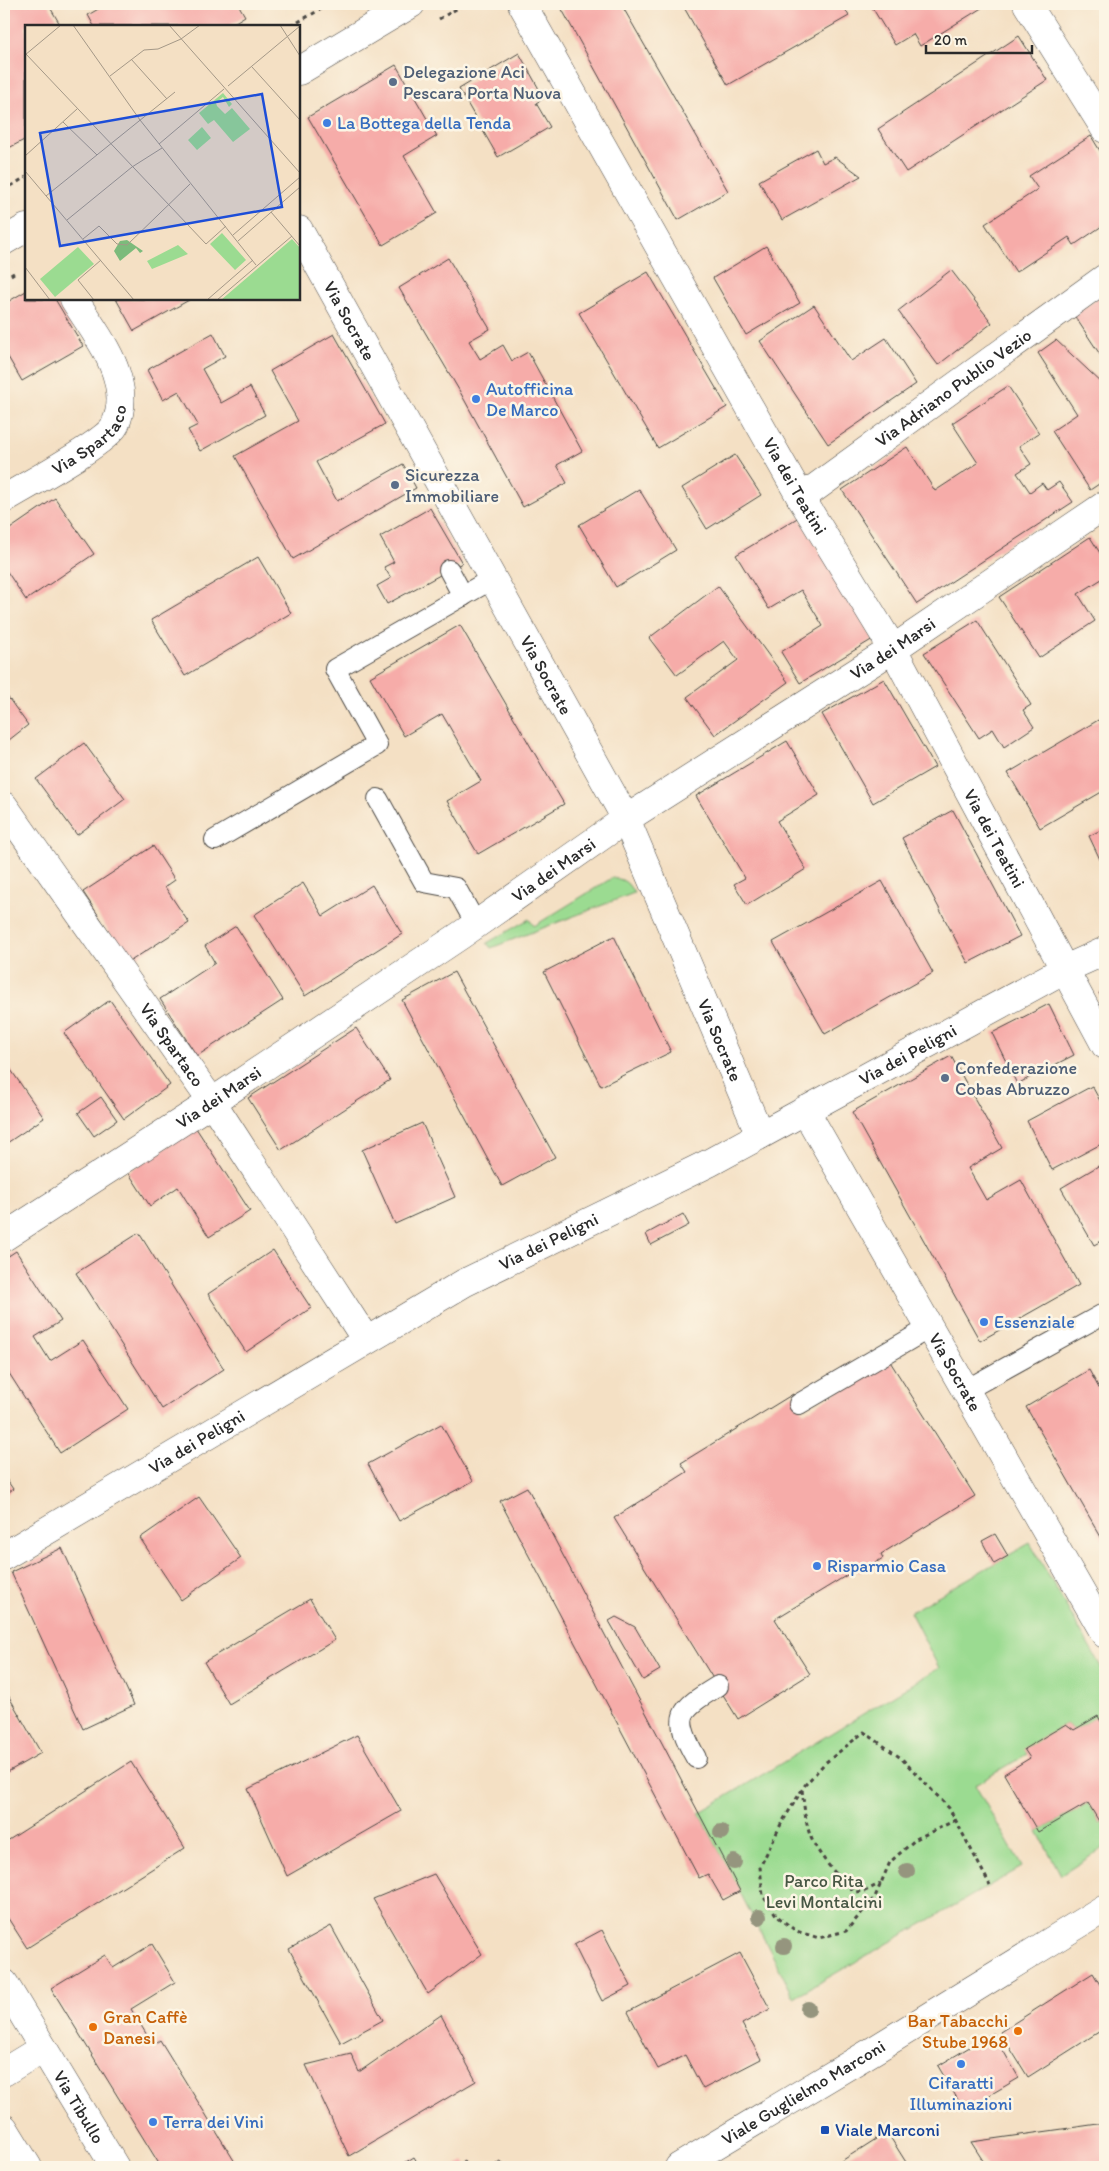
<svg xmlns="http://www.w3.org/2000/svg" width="1109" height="2171" font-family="Itim,sans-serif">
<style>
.green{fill:#9bdb91;stroke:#63835e}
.building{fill:#f6aca9}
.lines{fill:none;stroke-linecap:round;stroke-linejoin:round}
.service-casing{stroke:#494642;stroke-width:22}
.minor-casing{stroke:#494642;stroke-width:29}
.secondary-casing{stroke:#494642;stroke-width:29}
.path{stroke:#494642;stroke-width:3;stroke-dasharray:4 4;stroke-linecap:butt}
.service{stroke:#fff;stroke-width:20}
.minor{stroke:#fff;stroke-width:28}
.secondary{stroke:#fff;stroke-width:28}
.tree{fill:#95957e}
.service-dot{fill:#5c6f8a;stroke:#fcf5e5;stroke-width:2}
.shop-dot{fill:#3f7fe0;stroke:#fcf5e5;stroke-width:2}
.food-dot{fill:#e8710a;stroke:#fcf5e5;stroke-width:2}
.transit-dot{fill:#1a4fb4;stroke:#fcf5e5;stroke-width:2}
.labels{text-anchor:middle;stroke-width:5;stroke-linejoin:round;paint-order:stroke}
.service-label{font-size:18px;fill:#4e5e75;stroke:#fcf5e5;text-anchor:start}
.shop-label{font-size:18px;fill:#366cbe;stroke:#fcf5e5;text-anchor:start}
.street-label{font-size:18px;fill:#2b2b2b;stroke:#fcf5e5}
.park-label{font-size:18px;fill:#475744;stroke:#fcf5e5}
.food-label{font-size:18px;fill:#c56008;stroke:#fcf5e5;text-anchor:start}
.transit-label{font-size:18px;fill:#164399;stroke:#fcf5e5;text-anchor:start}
.inset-road{fill:none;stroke:#a49887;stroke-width:1}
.view{fill:#1d4ed8;fill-opacity:0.15;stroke:#1d4ed8;stroke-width:2.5}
.inset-edge{fill:none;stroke:#2b2b2b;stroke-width:2.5}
</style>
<rect width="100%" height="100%" fill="#fcf5e5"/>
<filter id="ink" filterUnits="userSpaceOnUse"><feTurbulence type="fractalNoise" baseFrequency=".02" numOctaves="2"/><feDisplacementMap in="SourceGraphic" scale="10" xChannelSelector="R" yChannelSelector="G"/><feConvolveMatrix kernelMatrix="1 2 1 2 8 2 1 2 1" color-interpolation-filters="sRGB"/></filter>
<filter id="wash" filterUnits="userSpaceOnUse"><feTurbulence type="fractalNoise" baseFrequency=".0096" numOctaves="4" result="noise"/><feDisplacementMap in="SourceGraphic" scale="20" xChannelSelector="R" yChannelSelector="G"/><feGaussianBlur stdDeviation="1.12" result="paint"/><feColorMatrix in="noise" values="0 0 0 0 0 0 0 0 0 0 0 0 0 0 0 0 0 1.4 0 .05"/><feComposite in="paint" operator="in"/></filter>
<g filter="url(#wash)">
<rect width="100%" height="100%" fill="#f4e0c4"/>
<g class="green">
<path d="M612,878C625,879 628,883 634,893L491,948L487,943L529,919L534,926Z"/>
<path d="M1030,1543L1105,1674V1729L1098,1716L1074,1730L1066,1724L1025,1749L1027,1754L975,1785L1022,1867L794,1997L699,1813L939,1668L910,1612Z"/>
<path d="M1088,1803L1100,1823L1105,1820V1847L1061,1875L1038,1832Z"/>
</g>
<g id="blocks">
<g class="building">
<path d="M4,4H48L61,26H26V139L5,150Z"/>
<path d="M107,4H238L245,16L229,26H94L88,15Z"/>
<path d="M559,4H621L728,191L678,220Z"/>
<path d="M682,4H842L849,16L728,85Z"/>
<path d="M870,4H988L920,46L913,34L895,45Z"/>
<path d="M1019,36L1047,80L906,172L878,129Z"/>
<path d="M519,53L544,98L536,103L550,127L498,157L459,89Z"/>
<path d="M396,65L437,136L404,156L437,213L383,245L308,117Z"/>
<path d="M1091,136L1105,159V177L1103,179L1105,181V224L1074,245L1069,237L1016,272L985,224L1038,189L1029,176Z"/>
<path d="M816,149L823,163L835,157L861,176L782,220L759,181Z"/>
<path d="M766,246L800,303L746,335L713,278Z"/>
<path d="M448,258L490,329L469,341L480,359L503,345L512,361L528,352L582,451L557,465L567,483L523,507L459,390L399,288Z"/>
<path d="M951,270L992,323L938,365L898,311Z"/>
<path d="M648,272L727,407L658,448L579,313Z"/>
<path d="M26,291V299H55L83,346L22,381L4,350V304Z"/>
<path d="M1105,294V358L1103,359L1074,315Z"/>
<path d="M116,299H188L189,300L134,331Z"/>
<path d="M814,305L851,361L886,338L916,384L828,444L760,341Z"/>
<path d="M213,333L225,356L202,369L221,403L250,387L265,415L200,451L188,430L198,425L179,391L163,400L147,370Z"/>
<path d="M334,334L385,424L316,462L337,501L403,464L416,488L293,559L235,456L298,421L270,371Z"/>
<path d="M1056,340L1105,386V480L1090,490L1052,431L1077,414L1038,353Z"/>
<path d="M1008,386L1039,433L1019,446L1031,464L1017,473L1030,492L1042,483L1047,490L1059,482L1073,502L917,604L842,490L907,447L935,491L978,463L952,423Z"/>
<path d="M735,455L761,495L707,529L682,488Z"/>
<path d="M639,489L676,550L616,587L579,525Z"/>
<path d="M55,498L94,554L26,600L4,567V526L7,531Z"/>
<path d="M430,508L462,563L387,604L377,586L391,578L384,567L394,562L380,537Z"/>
<path d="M799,517L873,639L800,683L781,652L823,626L801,590L769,609L736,555Z"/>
<path d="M1090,537L1105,561V577L1078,594L1095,621L1039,658L999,597Z"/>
<path d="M258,557L291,613L185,676L151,620Z"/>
<path d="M718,586L788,682L715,735L687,697L738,660L724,641L677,675L649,638Z"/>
<path d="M977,620L1031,705L1023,710L1034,727L1004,747L993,729L979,738L924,653Z"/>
<path d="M460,625L564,804L478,854L447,801L481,781L442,714L404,736L370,677Z"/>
<path d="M884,679L935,767L873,803L822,714Z"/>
<path d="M4,692L28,725L4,744Z"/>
<path d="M1100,719L1105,728V790L1040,828L1008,773Z"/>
<path d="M787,741L819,795L777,821L806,869L747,905L734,884L745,878L696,796Z"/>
<path d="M84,743L125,799L77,835L36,779Z"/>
<path d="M953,810L1020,936L968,963L902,838Z"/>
<path d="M1105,828V870L1089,836Z"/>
<path d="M153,846L175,880L165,887L189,923L129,962L83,892Z"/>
<path d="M882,881L933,973L825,1034L773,942Z"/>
<path d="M303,883L323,916L372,885L402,934L305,996L254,915Z"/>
<path d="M236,926L283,1000L197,1056L160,999L215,963L205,946Z"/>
<path d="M614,936L671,1052L601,1086L544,972Z"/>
<path d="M454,972L555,1157L502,1186L402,1000Z"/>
<path d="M1105,990V1004L1099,993Z"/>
<path d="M110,1000L170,1085L124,1119L64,1033Z"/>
<path d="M1049,1004L1074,1055L1017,1084L992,1033Z"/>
<path d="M356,1028L390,1080L281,1150L248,1098Z"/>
<path d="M951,1056L1002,1148L968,1168L986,1200L1021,1180L1079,1285L980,1341L852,1112Z"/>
<path d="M9,1067L44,1118L4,1145V1071Z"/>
<path d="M1092,1086L1105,1110V1142L1052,1170L1027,1121Z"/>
<path d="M101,1097L117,1120L94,1136L78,1113Z"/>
<path d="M422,1123L455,1197L395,1224L362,1150Z"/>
<path d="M196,1128L250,1211L209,1237L178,1187L150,1206L128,1172Z"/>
<path d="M1105,1162V1239L1094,1245L1061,1188Z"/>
<path d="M683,1214L689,1225L651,1245L646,1234Z"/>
<path d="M139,1233L224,1369L162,1409L76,1273Z"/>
<path d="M273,1250L311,1308L246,1352L208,1294Z"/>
<path d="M16,1251L61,1321L35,1337L50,1361L83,1340L128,1409L60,1453L7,1370L4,1371V1259Z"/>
<path d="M889,1360L975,1496L881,1554L883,1558L859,1573L857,1569L775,1619L810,1674L738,1719L614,1518L687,1472L681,1463L793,1394L804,1413Z"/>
<path d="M1089,1370L1105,1399V1544L1026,1407Z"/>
<path d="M441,1424L473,1481L399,1521L368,1464Z"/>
<path d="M4,1476L13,1489L4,1496Z"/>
<path d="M527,1487L740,1891L723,1900L708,1874L699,1878L500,1501Z"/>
<path d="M199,1497L241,1558L181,1600L140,1538Z"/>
<path d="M995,1534L1008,1556L994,1564L982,1541Z"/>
<path d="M62,1548L134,1705L83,1729L11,1572Z"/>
<path d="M310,1599L335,1640L229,1704L204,1662Z"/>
<path d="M616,1617L635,1627L660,1670L643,1680L609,1621Z"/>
<path d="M4,1688L41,1753L4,1774Z"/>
<path d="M1098,1716L1105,1729V1820L1100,1823L1088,1803L1038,1832L1004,1774L1030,1758L1024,1749L1066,1724L1074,1730Z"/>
<path d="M357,1735L401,1811L287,1876L248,1789Z"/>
<path d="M131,1762L185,1848L27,1948L4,1912V1843Z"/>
<path d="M434,1874L482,1954L428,1994L373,1899Z"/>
<path d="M331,1926L383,2020L341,2043L289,1949Z"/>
<path d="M602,1930L631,1986L602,2001L574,1945Z"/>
<path d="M152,1944L175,1982L131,2009L153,2045L160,2040L238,2167H161L51,1988L105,1955L113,1968Z"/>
<path d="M740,1953L770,2009L742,2024L761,2059L703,2089L685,2055L658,2069L628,2012Z"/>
<path d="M1093,1973L1105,1993V2028L1028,2077L1000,2032Z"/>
<path d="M441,2015L476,2081L349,2156L306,2065L351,2054L359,2072Z"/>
<path d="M993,2033L1019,2078L964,2110L938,2066Z"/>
<path d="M1105,2123V2167H987L971,2142Z"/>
<path d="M887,2132L909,2167H832Z"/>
<path d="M414,2157L420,2167H398Z"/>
<path d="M464,2161L468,2167H454Z"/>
<path d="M501,2161L505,2167H490Z"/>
</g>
</g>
</g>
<g filter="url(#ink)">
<use href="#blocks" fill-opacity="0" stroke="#494642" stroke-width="1"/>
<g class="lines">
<g class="service-casing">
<g id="service">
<path d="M449,570L463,596"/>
<path d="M378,799L424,882L456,888L476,924"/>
<path d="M215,840L377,745L335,669L492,579"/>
<path d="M966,1390L1105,1313"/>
<path d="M799,1404L929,1328"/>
<path d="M696,1758C672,1715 679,1710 718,1686"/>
</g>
</g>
<g class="minor-casing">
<g id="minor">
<path id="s1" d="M522,4L801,498L893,649L1105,1045"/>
<path d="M1027,4L1105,129"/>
<path id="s2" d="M299,230L626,819L760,1135"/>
<path id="s3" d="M801,498L1105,278"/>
<path id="s4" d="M4,499C25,486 106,443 115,425C122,410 122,396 118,380C111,351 89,324 74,299"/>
<path id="s5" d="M4,806L212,1102L366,1340"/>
<path id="s6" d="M805,1110L1105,1634"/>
<path id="s7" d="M4,1237L212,1102L461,935L626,819L893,649L1105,505"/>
<path id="s8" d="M4,1556L464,1283L709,1163L1065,969L1105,951"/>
<path id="s9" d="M4,1983L115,2167"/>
<path d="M4,2072L43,2048"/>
<path d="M4,2128L28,2167"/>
</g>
</g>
<g class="secondary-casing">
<g id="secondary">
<path d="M299,71L411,4"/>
<path d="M4,241L26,228"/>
<path id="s10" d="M679,2167L876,2049L1105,1908"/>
</g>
</g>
<g class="path">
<path d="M439,19L465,4"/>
<path d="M291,26L330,4"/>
<path d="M4,190L26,177"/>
<path d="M4,279L14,273"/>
<path d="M802,1790C804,1804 805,1819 809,1832C815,1852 840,1881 856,1892L865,1891L881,1883"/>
<path d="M956,1820L916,1839L890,1862L875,1897L846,1931L819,1938L796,1931L777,1916L763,1896L760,1867L781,1824L805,1785L825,1763L864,1732L901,1758L949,1808L990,1885"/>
</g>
<use href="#service" class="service"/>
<use href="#minor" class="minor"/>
<use href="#secondary" class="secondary"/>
</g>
<g class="tree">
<circle cx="721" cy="1832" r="8"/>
<circle cx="734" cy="1862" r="8"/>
<circle cx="907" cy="1871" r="8"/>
<circle cx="759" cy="1917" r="8"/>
<circle cx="784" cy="1946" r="8"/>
<circle cx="808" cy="2009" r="8"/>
</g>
</g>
<g class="service-dot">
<circle cx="393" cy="82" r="5"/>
<circle cx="395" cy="485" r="5"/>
<circle cx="945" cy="1078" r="5"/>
</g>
<g class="shop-dot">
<circle cx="327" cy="123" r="5"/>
<circle cx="476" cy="399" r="5"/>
<circle cx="984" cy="1322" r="5"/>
<circle cx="817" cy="1566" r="5"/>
<circle cx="961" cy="2064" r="5"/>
<circle cx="153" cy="2122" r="5"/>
</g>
<g class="food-dot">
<circle cx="93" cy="2027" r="5"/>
<circle cx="1018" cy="2031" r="5"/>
</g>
<rect class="transit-dot" x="820" y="2125" width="10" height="10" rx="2.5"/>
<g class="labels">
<g class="service-label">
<text x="403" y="78">Delegazione Aci<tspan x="403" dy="21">Pescara Porta Nuova</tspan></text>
<text x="405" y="481">Sicurezza<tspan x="405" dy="21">Immobiliare</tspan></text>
<text x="955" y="1074">Confederazione<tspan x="955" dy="21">Cobas Abruzzo</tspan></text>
</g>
<g class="shop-label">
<text x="337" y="129">La Bottega della Tenda</text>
<text x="486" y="395">Autofficina<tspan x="486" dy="21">De Marco</tspan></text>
<text x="994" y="1328">Essenziale</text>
<text x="827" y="1572">Risparmio Casa</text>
<text x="961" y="2089" text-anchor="middle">Cifaratti<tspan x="961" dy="21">Illuminazioni</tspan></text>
<text x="163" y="2128">Terra dei Vini</text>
</g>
<g class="street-label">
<text dy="6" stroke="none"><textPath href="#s2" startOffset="104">Via Socrate</textPath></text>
<text dy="6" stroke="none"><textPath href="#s3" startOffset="188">Via Adriano Publio Vezio</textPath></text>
<text dy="6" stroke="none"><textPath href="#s4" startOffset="106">Via Spartaco</textPath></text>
<text dy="6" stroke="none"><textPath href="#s1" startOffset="554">Via dei Teatini</textPath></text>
<text dy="6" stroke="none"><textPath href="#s7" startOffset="1066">Via dei Marsi</textPath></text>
<text dy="6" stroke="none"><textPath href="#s2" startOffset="509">Via Socrate</textPath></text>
<text dy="6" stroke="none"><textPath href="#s1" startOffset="959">Via dei Teatini</textPath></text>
<text dy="6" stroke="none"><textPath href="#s7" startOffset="661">Via dei Marsi</textPath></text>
<text dy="6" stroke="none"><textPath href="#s2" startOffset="914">Via Socrate</textPath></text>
<text dy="6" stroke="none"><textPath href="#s5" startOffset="292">Via Spartaco</textPath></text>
<text dy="6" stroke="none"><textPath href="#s8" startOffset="1034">Via dei Peligni</textPath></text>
<text dy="6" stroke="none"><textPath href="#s7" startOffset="256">Via dei Marsi</textPath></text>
<text dy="6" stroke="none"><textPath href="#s8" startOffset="629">Via dei Peligni</textPath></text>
<text dy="6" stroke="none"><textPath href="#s6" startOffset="302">Via Socrate</textPath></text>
<text dy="6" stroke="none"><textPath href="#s8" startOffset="224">Via dei Peligni</textPath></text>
<text dy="6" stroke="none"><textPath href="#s10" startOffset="145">Viale Guglielmo Marconi</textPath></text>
<text dy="6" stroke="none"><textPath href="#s9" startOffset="145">Via Tibullo</textPath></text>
</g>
<g class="park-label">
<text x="824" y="1887">Parco Rita<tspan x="824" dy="21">Levi Montalcini</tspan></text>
</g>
<g class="food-label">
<text x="103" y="2023">Gran Caffè<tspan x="103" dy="21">Danesi</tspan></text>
<text x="1008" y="2027" text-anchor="end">Bar Tabacchi<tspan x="1008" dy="21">Stube 1968</tspan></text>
</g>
<g class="transit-label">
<text x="835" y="2136">Viale Marconi</text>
</g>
</g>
<g transform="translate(25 25)">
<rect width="275" height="275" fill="#f4e0c4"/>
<path d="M198,68L207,79L204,82L198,72L191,78L192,81L200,89L207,83L225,104L208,117L189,95L183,99L174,88ZM177,102L186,113L172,125L163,115ZM197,208L221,235L210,245L185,219ZM267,214L275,223V275H196ZM153,220L163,229L127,244L122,236ZM53,222L69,239L30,272L15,254Z" fill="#9bdb91"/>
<path d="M102,215L118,226L115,228L111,223L95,236L89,226L95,216Z" fill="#7cbb7b"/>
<path class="inset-road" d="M48,0L115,95L231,240M144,0L275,148M255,0L275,31M0,28L181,219L201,201M0,30L36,0M106,34L142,74M227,42L275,95M85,51L119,25L133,24L156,14L175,0M203,61L275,1M38,97L72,130M134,119L199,64M0,131L52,84M0,146L109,275M21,171L150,67M246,187L275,221M42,195L107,142L137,123M208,210L275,152M58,214L74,201L92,219L102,220L165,159M213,216L275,162M0,242L25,275M69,275L53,255L76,235M182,275L228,235M192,275L267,211"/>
<path class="view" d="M237,69L257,182L35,221L15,108Z"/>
<rect width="275" height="275" class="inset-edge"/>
</g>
<rect width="1109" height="2171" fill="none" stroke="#fcf5e5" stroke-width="20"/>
<path d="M926 45v8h106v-8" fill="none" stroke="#2b2b2b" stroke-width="2.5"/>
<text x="934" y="45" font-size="15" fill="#2b2b2b" stroke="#fcf5e5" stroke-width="4" paint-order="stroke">20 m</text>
</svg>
